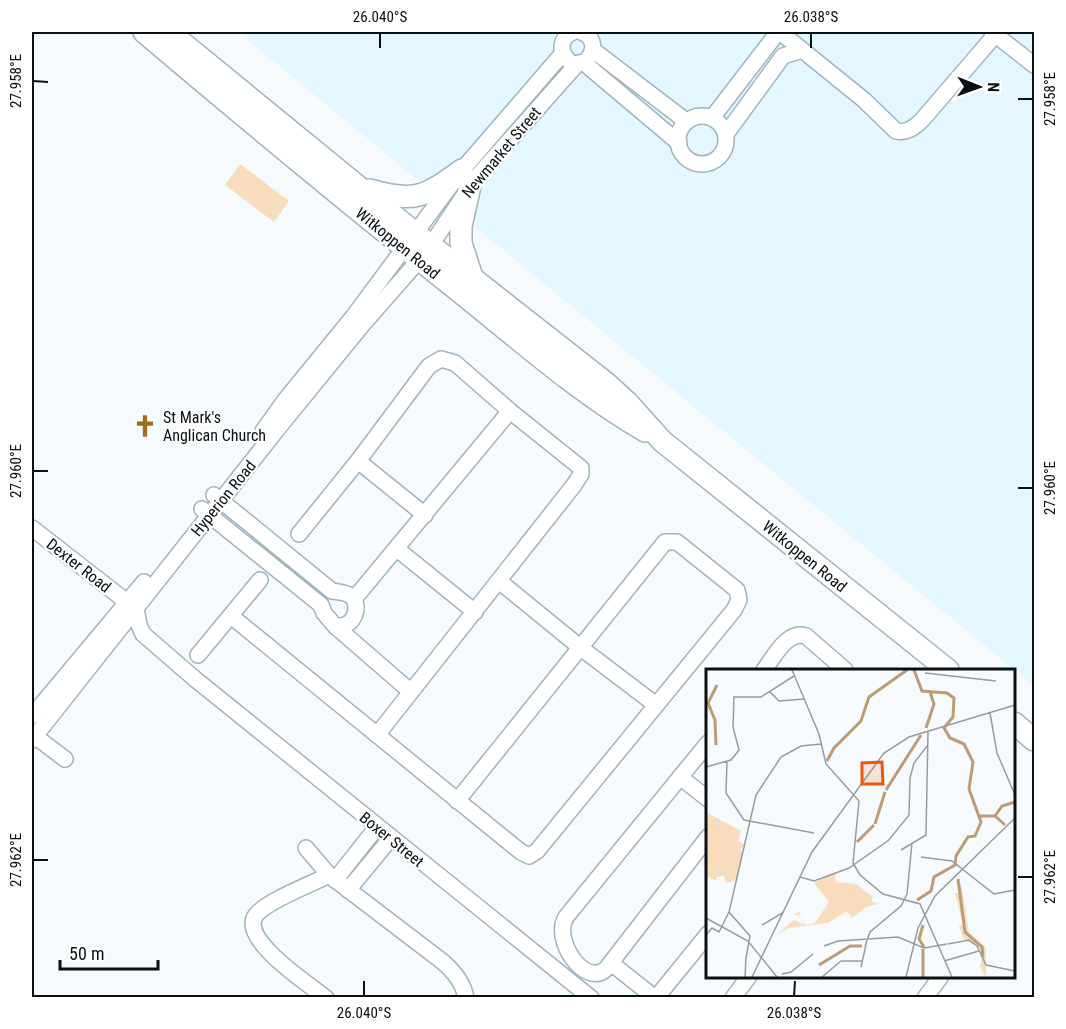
<svg xmlns="http://www.w3.org/2000/svg" width="1066" height="1029" font-family="'Roboto Condensed',sans-serif">
<style>
.built{fill:#e4f6ff}
.green{fill:#f7ddbd}
.lines{fill:none;stroke-linecap:round;stroke-linejoin:round}
.street-casing{stroke:#a0b4be;stroke-width:18}
.secondary-casing{stroke:#a0b4be;stroke-width:24}
.street{stroke:#fff;stroke-width:15}
.secondary{stroke:#fff;stroke-width:21}
.ticks{fill:none;stroke:#091013;stroke-width:2}
.labels{text-anchor:middle;stroke-width:4.5;stroke-linejoin:round;paint-order:stroke}
.street-label{font-size:16px;fill:#091013;stroke:#fff}
.poi-label{font-size:16px;fill:#091013;stroke:#fff;text-anchor:start}
.inset-river{fill:none;stroke:#bc9c76;stroke-width:3}
.inset-road{fill:none;stroke:#979c9f;stroke-width:1.5}
.view{fill:#e8590c;fill-opacity:0.15;stroke:#e8590c;stroke-width:3}
.inset-edge{fill:none;stroke:#091013;stroke-width:3}
.neatline{fill:none;stroke:#091013;stroke-width:2}
.ticks-label{font-size:15px;text-anchor:middle;fill:#091013}
</style>
<rect width="100%" height="100%" fill="#f6fafc"/>
<path class="built" d="M238,32H1034V686Z"/>
<path class="green" d="M240,164L289,201L274,222L225,185Z"/>
<g class="lines">
<g class="street-casing">
<g id="street">
<path d="M581,32C593,36 596,47 589,57"/>
<path d="M780,32L864,100L896,131C907,133 914,128 922,120L996,34"/>
<path d="M992,32L1034,65"/>
<path d="M593,50L686,121"/>
<path d="M568,60C558,50 561,37 573,32"/>
<path d="M583,62L679,143"/>
<circle cx="702" cy="140" r="24"/>
<path d="M712,118L778,32"/>
<path d="M726,134L783,56L802,50"/>
<path d="M263,431L286,399L353,317L462,170L563,53"/>
<path d="M358,461L425,515"/>
<path d="M202,509L321,605L324,613L335,626C338,626 342,626 345,625C356,621 360,604 351,596C346,592 338,592 332,591L214,495"/>
<path d="M32,528L136,609L139,625L143,634L195,679L591,998"/>
<path d="M299,534L358,461L429,366L441,359L455,363L510,411L581,468V474L574,485L377,735"/>
<path d="M397,549L475,612"/>
<path d="M499,581L581,648L656,705"/>
<path d="M354,599L510,411"/>
<path d="M231,616L521,852L529,856L537,851L734,610L739,600L737,590L677,542H665L457,801"/>
<path d="M335,626L410,691"/>
<path d="M198,655L260,580"/>
<path d="M764,670C774,657 787,630 806,636L845,670"/>
<path d="M32,716L144,582"/>
<path d="M32,734L65,759"/>
<path d="M32,740L279,427L363,324L427,251L475,179L578,63"/>
<path d="M708,743L566,917C552,940 585,988 606,969L708,837"/>
<path d="M680,777L708,799"/>
<path d="M306,848L329,875L443,962C454,972 463,982 466,998"/>
<path d="M335,880L377,827"/>
<path d="M348,890L391,838"/>
<path d="M611,963L655,998"/>
<path d="M326,998C310,985 238,939 256,915C266,901 312,884 329,875"/>
<path d="M656,998L708,934"/>
<path d="M733,998L749,976"/>
<path d="M925,998L941,976"/>
</g>
</g>
<g class="secondary-casing">
<g id="secondary">
<path d="M144,32C248,120 353,207 460,292C520,340 578,392 645,431"/>
<path d="M169,32L415,233L606,383L628,403L662,441L948,670"/>
<path d="M470,186L461,226V243L472,277"/>
<path d="M370,190C415,203 425,197 462,170"/>
<path d="M1014,723L1034,740"/>
</g>
</g>
<use href="#street" class="street"/>
<use href="#secondary" class="secondary"/>
</g>
<path class="ticks" d="M380,48V33M811,48V33M33,81L48,82M1018,99H1033M33,471H48M1018,488H1033M33,860H48M1018,877H1033M364,996V981M794,996L795,981"/>
<defs>
<g id="church-bare" transform="scale(1.8)"><path d="M-1.2-6h2.4v3.5h3.3v2.4h-3.3V6h-2.4V-.1h-3.3v-2.4h3.3Z" fill="#9d6b21" stroke="#fff" stroke-width="2.5" paint-order="stroke"/></g>
</defs>
<g fill-rule="evenodd">
<use href="#church-bare" x="145" y="426"/>
</g>
<g class="labels">
<g class="street-label">
<text transform="translate(501 152) rotate(-50)" y="6">Newmarket Street</text>
<text transform="translate(398 243) rotate(39)" y="6">Witkoppen Road</text>
<text transform="translate(223 498) rotate(-51)" y="6">Hyperion Road</text>
<text transform="translate(805 556) rotate(39)" y="6">Witkoppen Road</text>
<text transform="translate(79 565) rotate(38)" y="6">Dexter Road</text>
<text transform="translate(392 839) rotate(39)" y="6">Boxer Street</text>
</g>
<g class="poi-label">
<text x="163" y="423">St Mark's<tspan x="163" dy="18">Anglican Church</tspan></text>
</g>
</g>
<g transform="translate(706 669)">
<rect width="309" height="309" fill="#f6fafc"/>
<path d="M0,143L35,162L32,172L40,176L33,181L37,183L31,211L20,214L18,207L10,208L11,212L0,207ZM129,204L130,213L150,215L167,228L165,232L172,235L160,238L146,249L141,242L122,254L83,259L70,266L88,251L99,256L94,248L80,241L89,245L95,242L93,246L100,256L108,255L123,233L108,214ZM255,214L263,263L280,279V308L274,298L277,281L258,271L253,257L257,255L249,224H253Z" fill="#f7ddbd"/>
<path class="inset-river" d="M208,1L216,22L241,24L248,29L247,48L238,59L244,69L258,75L267,93L263,120L275,153L269,167L262,168L250,187L249,196L228,208L225,222L211,231M220,59L228,35L224,23M10,76L9,51L2,34L11,16M121,92L128,79L155,52L163,28L201,1M180,121L215,66M273,147H289L299,156M289,147L296,137L309,133M169,155L179,123M151,173L168,156M252,210L259,263L276,278L277,288M217,256L213,270L218,278M217,280V308M113,296L144,277H156"/>
<path class="inset-road" d="M86,1L113,65L120,95L153,132L147,194L154,206L177,225L214,235L246,308M219,4L290,12M63,22L73,32L98,30M284,44L291,84L309,126M21,92L20,124L38,151L108,164M0,98L25,91L33,81L27,58L28,28H55L88,7M182,172L203,146L204,109L208,94L221,77M195,181L220,166L222,63M215,188L246,192L288,225L309,221M94,208L108,212L143,199L183,171M0,249L42,272L71,308M56,256L78,243M0,266L6,259L13,263L23,243M242,275L263,271L271,277L280,296L309,302M118,277L132,272L192,268L218,279L241,275M159,277L164,263L195,237L201,225L206,174M40,289L44,267L23,243L50,126L75,88L95,77L115,75M238,292L273,282M155,298L160,276M76,305L85,303L107,285M39,308L40,287M46,308L106,183L178,84L203,68L309,36M116,308L135,292H156M200,308L212,259L229,227L309,149"/>
<path class="view" d="M176,93L177,115H156V94Z"/>
<rect width="309" height="309" class="inset-edge"/>
</g>
<rect width="1066" height="1029" fill="none" stroke="#ffffff" stroke-width="66"/>
<g transform="translate(979 87) rotate(91)" stroke="#ffffff" stroke-width="4.5" paint-order="stroke">
<path d="M0-4.5L10 22L0 15L-10 22Z" fill="#091013"/>
<text y="-9" font-size="16" font-weight="bold" text-anchor="middle" fill="#091013">N</text>
</g>
<path d="M60 960v9h98v-9" fill="none" stroke="#091013" stroke-width="3"/>
<text x="69" y="960" font-size="18" fill="#091013" stroke="#ffffff" stroke-width="4.5" paint-order="stroke">50 m</text>
<rect x="33" y="33" width="1000" height="963" class="neatline"/>
<g class="ticks-label">
<text x="380" y="22">26.040°S</text>
<text x="811" y="22">26.038°S</text>
<text transform="translate(16 81) rotate(-90)" y="5">27.958°E</text>
<text transform="translate(1050 99) rotate(-90)" y="5">27.958°E</text>
<text transform="translate(16 471) rotate(-90)" y="5">27.960°E</text>
<text transform="translate(1050 488) rotate(-90)" y="5">27.960°E</text>
<text transform="translate(16 860) rotate(-90)" y="5">27.962°E</text>
<text transform="translate(1050 877) rotate(-90)" y="5">27.962°E</text>
<text x="364" y="1018">26.040°S</text>
<text x="794" y="1018">26.038°S</text>
</g>
</svg>
